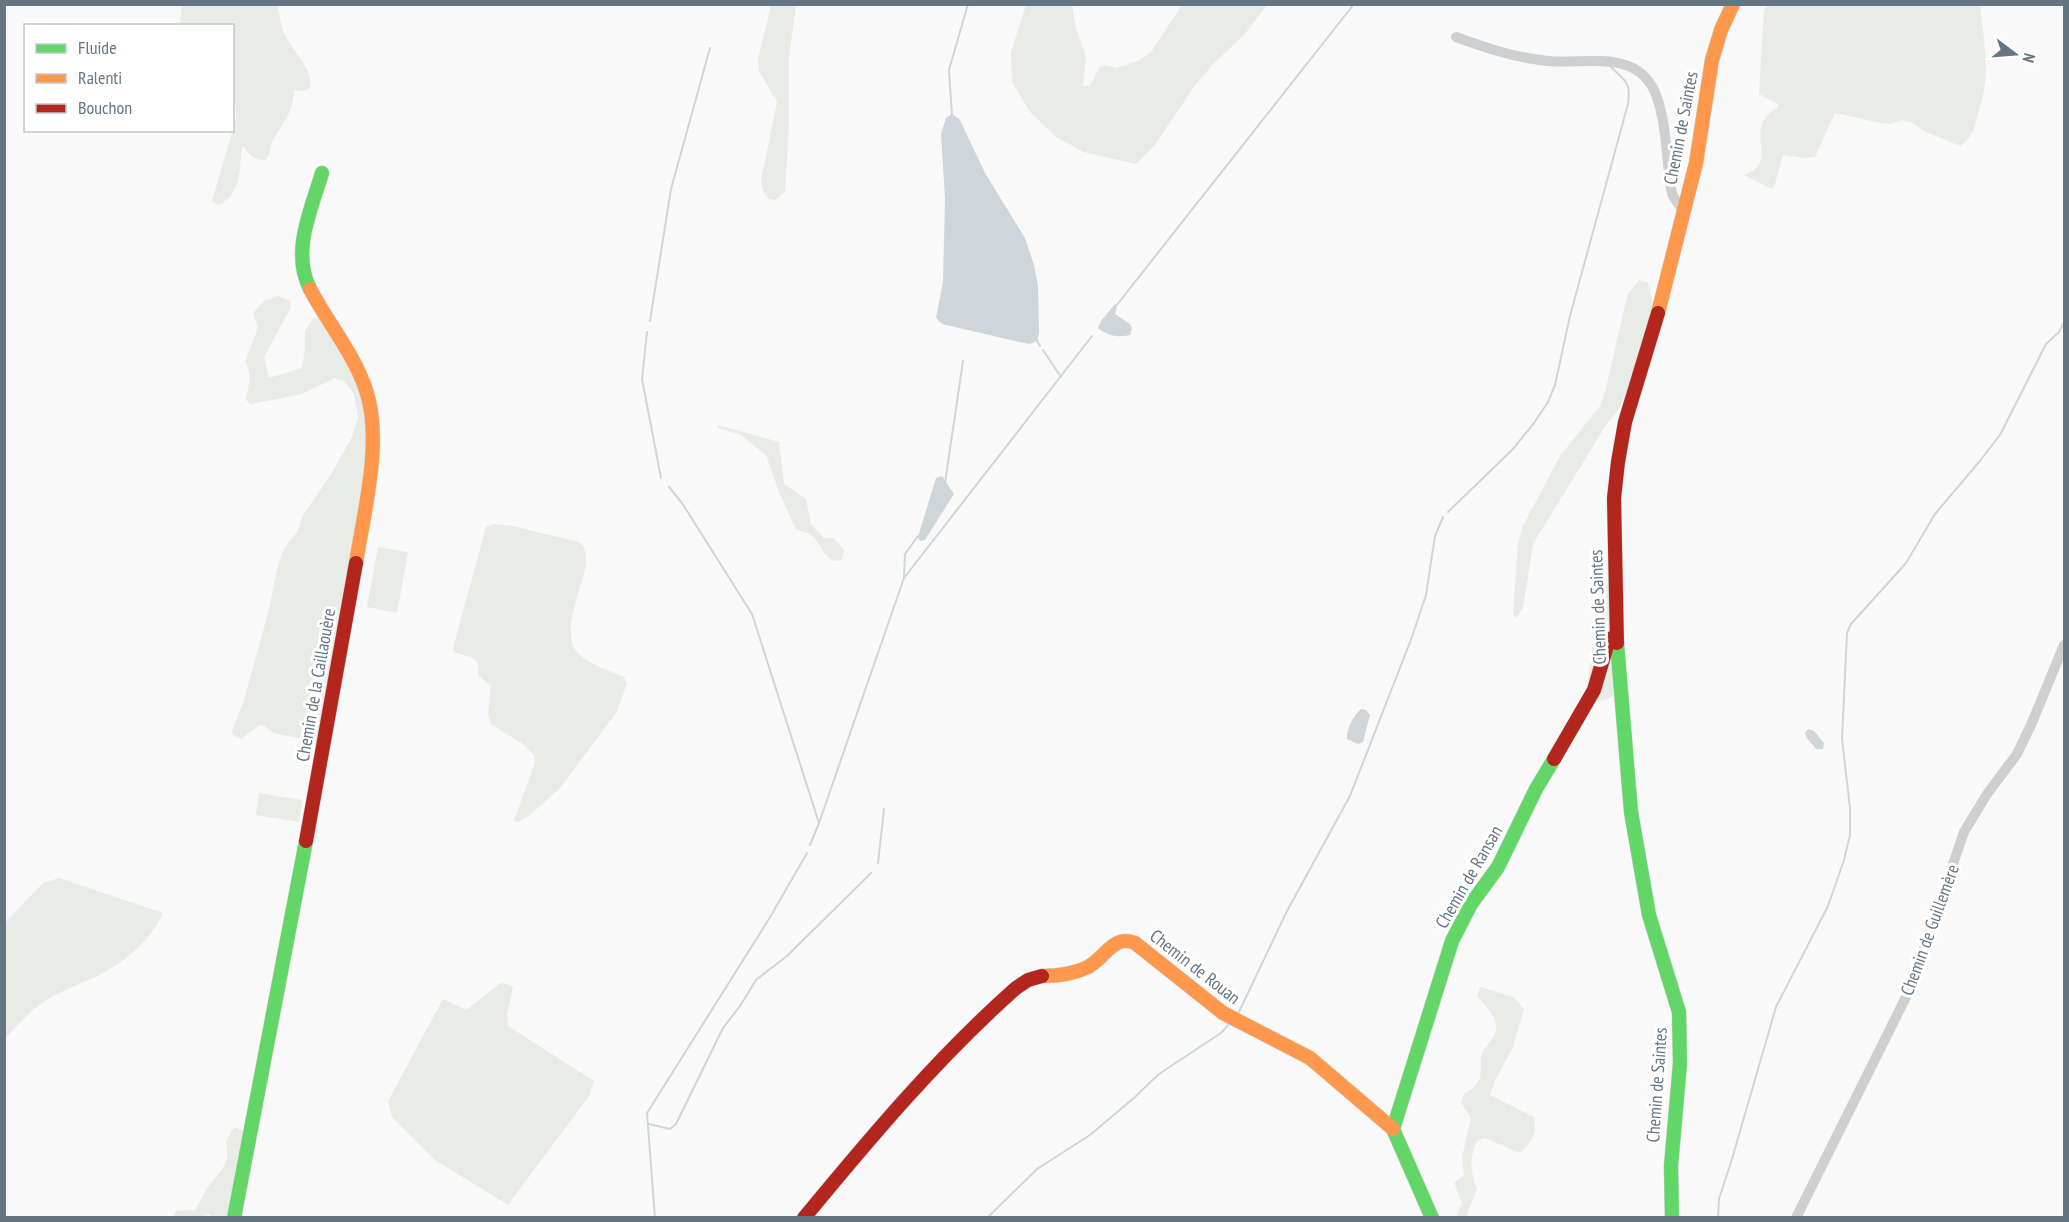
<svg xmlns="http://www.w3.org/2000/svg" width="2069" height="1222" font-family="'PT Sans Narrow',sans-serif">
<style>
.green{fill:#e8ebe6}
.water{fill:#ced6d9}
.lines{fill:none;stroke-linecap:round;stroke-linejoin:round}
.stream{stroke:#ced6d9;stroke-width:2}
.fast-casing{stroke:#d5d6d7;stroke-width:15}
.slow-casing{stroke:#d5d6d7;stroke-width:15}
.jam-casing{stroke:#d5d6d7;stroke-width:15}
.street{stroke:#cecfd0;stroke-width:10}
.fast{stroke:#63d668;stroke-width:14}
.slow{stroke:#ff974d;stroke-width:14}
.jam{stroke:#b3261e;stroke-width:14}
.labels{text-anchor:middle;stroke-width:6;stroke-linejoin:round;paint-order:stroke}
.street-label{font-size:18px;fill:#657683;stroke:#fff}
</style>
<rect width="100%" height="100%" fill="#f9f9f9"/>
<g class="green">
<path d="M182,4L277,5C280,14 281,28 286,37C294,52 313,69 310,88L303,91L294,90C293,115 283,121 272,142C270,148 270,155 266,160C254,160 251,157 244,147H242C239,170 242,195 218,205L212,201L236,119V107L232,94V26L180,25Z"/>
<path d="M1976,4L1980,7C1985,48 1991,73 1978,114C1973,130 1974,136 1960,146L1924,131L1913,123L1902,120L1891,124L1881,123L1835,113L1815,157L1804,158L1783,155L1775,184L1772,189L1744,175C1783,162 1739,130 1778,107V104L1759,94L1764,10L1767,5Z"/>
<path d="M771,5H796L789,57V124L785,191L776,200L769,199L763,191L761,180L777,102L759,71L758,59Z"/>
<path d="M1026,5H1072L1076,29L1086,56L1083,86H1090L1099,68L1104,65L1117,68L1140,60L1151,52L1182,5H1267L1244,35L1212,65L1194,87L1154,146L1136,164L1084,152L1056,137L1030,112L1012,82L1011,52Z"/>
<path d="M1640,280L1648,283L1654,309L1626,392L1619,409L1606,425L1533,544L1523,608L1516,618L1513,615L1518,543L1523,526L1560,456L1600,406L1605,392L1628,293Z"/>
<path d="M278,296L290,301L291,307L264,357L269,378L302,368L305,349V331L313,319L332,315L368,375L364,395L367,444L360,498L321,736L316,745L303,739L274,733L261,724L241,739L233,735L232,731L244,700L268,613L278,565L285,547L297,532L303,515L330,476L352,437L358,418L354,394L344,381L335,378L302,394L251,404L246,400C248,387 253,373 245,362L258,328L253,313L264,301Z"/>
<path d="M718,425L779,442L784,484L806,499L811,524L824,538H834L844,550L842,560C825,566 821,541 810,534C806,532 800,531 796,529L779,492L766,455L741,435L718,428Z"/>
<path d="M494,524L512,526L578,542L584,547C586,555 587,562 585,570C580,592 558,639 581,656C592,665 610,671 624,677L627,684L616,713L560,788L530,815L518,822L514,820L535,763L534,755L523,744L491,724L488,714L491,686L478,675V663L473,658L454,652L453,648L486,527Z"/>
<path d="M378,547L408,552L397,613L367,607Z"/>
<path d="M1609,583L1611,594L1613,695L1606,700L1598,701L1587,688L1593,642L1600,629L1603,615L1604,588Z"/>
<path d="M259,793L302,800L299,822L256,815Z"/>
<path d="M59,878L163,913C151,940 126,961 101,974C80,985 57,991 38,1006C26,1015 15,1028 5,1039V923L43,883Z"/>
<path d="M502,982L513,987L507,1014L508,1026L594,1081L589,1096L508,1205L435,1160L392,1117L388,1101L443,999L466,1010Z"/>
<path d="M1480,987L1513,997L1524,1009L1513,1047L1495,1081L1490,1095L1534,1117C1537,1137 1533,1139 1520,1153L1485,1138L1477,1141C1469,1158 1470,1172 1477,1189L1466,1217H1456L1462,1203L1454,1182L1464,1176L1462,1157L1471,1118L1461,1103L1464,1094C1470,1090 1475,1088 1478,1082C1483,1074 1479,1063 1482,1054C1487,1042 1497,1039 1496,1024C1494,1014 1484,1004 1477,996Z"/>
<path d="M234,1127L242,1130L243,1135L227,1217H213L209,1214L203,1217H173L176,1211L195,1210C199,1203 203,1196 207,1189C218,1171 232,1166 226,1142Z"/>
</g>
<g class="water">
<path d="M952,114L960,120L985,173L1025,238L1034,265L1038,285L1039,333L1037,341L1030,344L1019,342L942,324L936,318L943,282L945,198L941,134L946,118Z"/>
<path d="M1115,304L1117,307L1115,314L1130,324L1132,328L1130,335C1118,338 1108,336 1098,328L1101,321Z"/>
<path d="M942,476L954,494L925,540L920,541L918,537L936,478Z"/>
<path d="M1361,709L1366,710L1370,715L1363,742L1358,744L1347,739C1346,729 1354,715 1361,709Z"/>
<path d="M1808,729L1814,731L1824,743L1823,749H1816L1807,738L1805,733Z"/>
</g>
<g class="lines">
<g class="stream">
<path d="M952,116L949,70L968,4"/>
<path d="M1116,306L1354,4"/>
<path d="M650,321L671,189L710,48"/>
<path d="M647,332L642,379L661,478"/>
<path d="M1036,339L1040,346"/>
<path d="M1043,350L1061,377"/>
<path d="M945,483L963,361"/>
<path d="M669,487L682,503L752,614L819,823L810,845"/>
<path d="M1448,512L1513,449L1534,423L1548,402L1555,385L1570,316L1628,104C1631,81 1626,82 1610,66"/>
<path d="M904,577L905,554L918,536"/>
<path d="M819,823L904,578L1092,336"/>
<path d="M878,863L884,809"/>
<path d="M1238,1014L1287,911L1350,796L1412,637L1426,595L1435,536L1443,517"/>
<path d="M649,1124L670,1129L676,1124L723,1028L740,1006L756,980L787,956L871,873"/>
<path d="M655,1218L647,1113L769,919L807,853"/>
<path d="M987,1218L1037,1169L1090,1135L1135,1097L1159,1074L1221,1033L1231,1022"/>
<path d="M1718,1218L1719,1199L1732,1159L1776,1007L1828,906L1844,860L1850,835V808L1842,739L1847,633L1851,624L1906,563L1935,514L1979,462L2000,435L2046,344L2059,332L2064,322"/>
</g>
<g class="fast-casing">
<g id="fast">
<path d="M310,289C291,252 311,210 322,173"/>
<path d="M1617,643L1631,812L1649,915L1679,1012L1680,1063L1671,1166L1672,1218"/>
<path d="M234,1218L306,841"/>
<path d="M1432,1218L1393,1129L1452,941L1471,904L1498,867L1536,789L1554,759"/>
</g>
</g>
<g class="slow-casing">
<g id="slow">
<path d="M310,289C328,323 354,354 366,390C383,441 364,511 356,563"/>
<path d="M1658,313L1696,163L1712,60L1721,30L1733,4"/>
<path d="M1042,976C1058,976 1074,974 1088,967C1105,958 1113,934 1135,943L1223,1013L1310,1058L1393,1129"/>
</g>
</g>
<g class="jam-casing">
<g id="jam">
<path d="M1617,643L1614,498L1618,462L1625,422L1658,313"/>
<path d="M1554,759L1594,690L1609,639L1616,637"/>
<path d="M306,841L356,563"/>
<path d="M804,1218C870,1138 938,1057 1016,988L1028,980L1042,976"/>
</g>
</g>
<g class="street">
<path d="M1456,37C1486,48 1516,58 1548,61C1585,65 1635,48 1655,92C1665,117 1666,147 1669,173C1670,180 1670,189 1673,196C1676,201 1680,206 1683,211"/>
<path d="M1796,1218L1911,987L1964,832L1987,794L2017,754L2031,725L2064,645"/>
</g>
<use href="#fast" class="fast"/>
<use href="#slow" class="slow"/>
<use href="#jam" class="jam"/>
</g>
<g class="labels">
<g class="street-label">
<text transform="translate(1681 128) rotate(-79)" y="6">Chemin de Saintes</text>
<text transform="translate(1598 607) rotate(-92)" y="6">Chemin de Saintes</text>
<text transform="translate(316 685) rotate(-80)" y="6">Chemin de la Caillaouère</text>
<text transform="translate(1469 877) rotate(-60)" y="6">Chemin de Ransan</text>
<text transform="translate(1930 930) rotate(-70)" y="6">Chemin de Guillemère</text>
<text transform="translate(1195 967) rotate(38)" y="6">Chemin de Rouan</text>
<text transform="translate(1657 1085) rotate(-86)" y="6">Chemin de Saintes</text>
</g>
</g>
<rect width="2069" height="1222" fill="none" stroke="#657683" stroke-width="12"/>
<rect x="24" y="24" width="210" height="108" fill="#ffffff" stroke="#c1c8cd" stroke-width="1.5"/>
<rect x="36" y="44" width="30" height="9" fill="#63d668" stroke="#c1c8cd" stroke-width="1.5"/>
<text x="78" y="54" font-size="18" fill="#657683">Fluide</text>
<rect x="36" y="74" width="30" height="9" fill="#ff974d" stroke="#c1c8cd" stroke-width="1.5"/>
<text x="78" y="84" font-size="18" fill="#657683">Ralenti</text>
<rect x="36" y="104" width="30" height="9" fill="#b3261e" stroke="#c1c8cd" stroke-width="1.5"/>
<text x="78" y="114" font-size="18" fill="#657683">Bouchon</text>
<g transform="translate(2015 54) rotate(106)" stroke="#ffffff" stroke-width="4.5" paint-order="stroke">
<path d="M0-4.5L10 22L0 15L-10 22Z" fill="#657683"/>
<text y="-9" font-size="16" font-weight="bold" text-anchor="middle" fill="#657683">N</text>
</g>
</svg>
